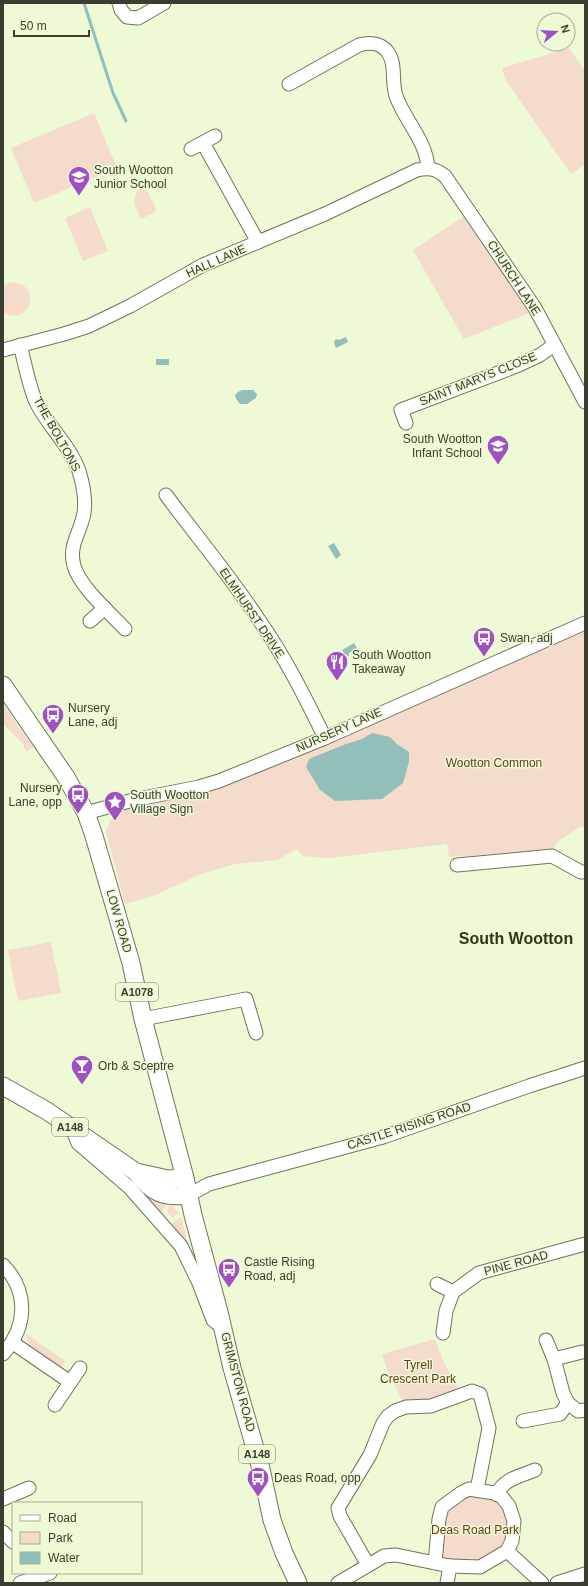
<svg xmlns="http://www.w3.org/2000/svg" width="588" height="1586" font-family="Arial,sans-serif">
<style>
.green{fill:#f4dbcb}
.water{fill:#93bfbb}
.lines{fill:none;stroke-linecap:round;stroke-linejoin:round}
.stream{stroke:#93bfbb;stroke-width:3}
.minor-casing{stroke:#6c7657;stroke-width:15}
.major-casing{stroke:#6c7657;stroke-width:19}
.minor{stroke:#fff;stroke-width:13}
.major{stroke:#fff;stroke-width:17}
.labels{text-anchor:middle;stroke-width:3;stroke-linejoin:round;paint-order:stroke}
.shield{fill:#eef9d6;stroke:#6f7662;stroke-width:1}
.shield-label{font-size:11px;font-weight:bold;fill:#393e30}
.poi-label{font-size:12px;fill:#393e30;stroke:#eef9d6;text-anchor:start}
.street-label{font-size:12px;fill:#393e30;stroke:#eef9d6}
.park-label{font-size:12px;fill:#673c1b;stroke:#eef9d6}
.district-label{font-size:16px;font-weight:bold;fill:#2f371a;stroke:#eef9d6}
</style>
<rect width="100%" height="100%" fill="#eef9d6"/>
<g class="green">
<path d="M569,48L585,71V164L571,174L506,81L502,68Z"/>
<path d="M94,113L117,168L34,203L11,148Z"/>
<path d="M140,187L147,190L156,209L155,212L141,219C135,206 131,200 140,187Z"/>
<path d="M90,207L108,251L83,261L65,218Z"/>
<path d="M466,215L532,312L464,339L413,250Z"/>
<path d="M12,282C45,285 28,329 3,312V286Z"/>
<path d="M585,627V827H580L557,842L554,850L449,857L447,844L329,858L303,856L296,849L278,860L235,864L201,874L153,896L125,904L106,832C111,813 119,812 136,805L278,763L283,765L284,760Z"/>
<path d="M3,704L33,747L26,752L23,744L3,724Z"/>
<path d="M51,942L61,993L18,1001L8,950Z"/>
<path d="M149,1197L167,1203L161,1213L146,1199Z"/>
<path d="M170,1204L179,1213L172,1218L167,1211Z"/>
<path d="M181,1217L190,1251L171,1224Z"/>
<path d="M25,1333L65,1361L60,1368L30,1347Z"/>
<path d="M435,1339L444,1363L460,1390L428,1401H403L389,1375L382,1354Z"/>
<path d="M474,1494L495,1498L506,1509L509,1527L505,1544L501,1548L477,1564L448,1560L440,1554L446,1517L449,1511L469,1496Z"/>
</g>
<g class="water">
<path d="M346,337L348,342L336,348L334,343L335,340L337,339L339,340Z"/>
<rect x="156" y="359" width="13" height="6"/>
<path d="M242,390H253L257,394L256,398L247,404H240L236,399L235,395L238,392Z"/>
<path d="M334,543L341,555L336,559L328,546Z"/>
<path d="M354,643L357,648L349,653V656L345,655L342,650Z"/>
<path d="M372,733L390,737L397,744L409,752V762L403,783L382,799L335,801L320,790L306,767L309,759L346,744L362,739Z"/>
</g>
<g class="lines">
<path class="stream" d="M84,3L113,93L126,121"/>
<g class="minor-casing">
<g id="minor">
<path d="M119,3L121,10L127,17L138,18L164,3"/>
<path d="M289,84L359,45C369,42 380,43 387,51C397,64 391,81 396,96C405,121 426,140 428,168"/>
<path d="M203,143L258,242"/>
<path d="M191,149L215,136"/>
<path d="M20,345C25,363 29,388 37,404C49,427 70,446 79,471C83,484 86,499 84,513C81,532 68,545 74,566C80,587 110,613 125,629"/>
<path d="M3,350L64,334L89,326L130,306L203,265L325,214L417,170C429,167 436,169 445,176L535,308L585,402"/>
<path d="M406,423L401,410L519,365L540,355L554,345"/>
<path d="M166,495C197,537 231,577 259,620C285,657 305,697 325,738"/>
<path d="M90,621L105,608"/>
<path d="M86,813L133,800L199,787L219,781L325,738L585,623"/>
<path d="M457,865L552,856L581,872H585"/>
<path d="M143,1019L246,999L256,1033"/>
<path d="M72,1128L78,1143L129,1187L181,1246L199,1283L213,1320L222,1327"/>
<path d="M189,1195L209,1184L383,1137L529,1086L585,1068"/>
<path d="M3,1265C29,1292 27,1327 3,1354"/>
<path d="M437,1284L453,1292"/>
<path d="M443,1333L446,1311L453,1292L479,1273L585,1244"/>
<path d="M546,1340L554,1359"/>
<path d="M13,1343L70,1382"/>
<path d="M582,1352L554,1359L563,1393L568,1403L578,1411L585,1410"/>
<path d="M55,1405L80,1368"/>
<path d="M523,1421L560,1414L568,1403"/>
<path d="M496,1494C506,1478 518,1477 535,1470"/>
<path d="M3,1499L29,1488"/>
<path d="M3,1532L13,1542"/>
<path d="M507,1551L542,1583"/>
<path d="M368,1565L340,1516L338,1508L370,1455L383,1423L388,1416L395,1411L406,1407L431,1406L472,1391L480,1394L489,1428L477,1490"/>
<path d="M20,1583L50,1573"/>
<path d="M338,1583L384,1556L396,1555L435,1563L450,1566L480,1567L507,1551L512,1541L514,1521L509,1506L502,1497L494,1493L469,1489L461,1493L442,1507L439,1519L435,1563"/>
<path d="M447,1583L450,1566"/>
<path d="M557,1583L585,1574"/>
</g>
</g>
<g class="major-casing">
<g id="major">
<path d="M3,685L66,777L86,813L94,836L131,963L143,1019L185,1178L193,1215L219,1312L232,1368L261,1469L272,1520L284,1553L298,1583"/>
<path d="M3,1086L47,1111L136,1172C152,1193 163,1198 189,1195"/>
<path d="M136,1172L168,1179L185,1178"/>
</g>
</g>
<use href="#minor" class="minor"/>
<use href="#major" class="major"/>
</g>
<defs>
<g id="school-pin" transform="scale(1.15)"><path d="M0 17L-7.5 6A9.5 9.5 0 1 1 7.5 6Z" fill="#9f51c2" stroke="#eef9d6"/><path d="M0-5L7-2L0 1L-7-2ZM-4 1L0 2.5L4 1V4Q0 6-4 4Z" fill="#fff"/></g>
<g id="bus-pin" transform="scale(1.15)"><path d="M0 17L-7.5 6A9.5 9.5 0 1 1 7.5 6Z" fill="#9f51c2" stroke="#eef9d6"/><path d="M-5-6H5V4H4V6H2V4H-2V6H-4V4H-5ZM-3.5-4V0h7V-4ZM-3.5 1.2v1.5H-2V1.2ZM2 1.2v1.5H3.5V1.2Z" fill="#fff"/></g>
<g id="restaurant-pin" transform="scale(1.15)"><path d="M0 17L-7.5 6A9.5 9.5 0 1 1 7.5 6Z" fill="#9f51c2" stroke="#eef9d6"/><path d="M-5-6h1v4h1v-4h1v4h1v-4h1v5L-1.5 .5V6h-2V.5L-5-1ZM5-6V6H3V1.5H1.5Q1.5-4 5-6Z" fill="#fff"/></g>
<g id="sight-pin" transform="scale(1.15)"><path d="M0 17L-7.5 6A9.5 9.5 0 1 1 7.5 6Z" fill="#9f51c2" stroke="#eef9d6"/><path d="M0-6L1.8-2.2L6-1.7L2.9 1.2L3.7 5.4L0 3.3L-3.7 5.4L-2.9 1.2L-6-1.7L-1.8-2.2Z" fill="#fff"/></g>
<g id="bar-pin" transform="scale(1.15)"><path d="M0 17L-7.5 6A9.5 9.5 0 1 1 7.5 6Z" fill="#9f51c2" stroke="#eef9d6"/><path d="M-6-5H6L.8 .8V4.5H3.5V6h-7V4.5H-.8V.8Z" fill="#fff"/></g>
</defs>
<g fill-rule="evenodd">
<use href="#school-pin" x="79" y="177"/>
<use href="#school-pin" x="498" y="446"/>
<use href="#bus-pin" x="484" y="638"/>
<use href="#restaurant-pin" x="337" y="662"/>
<use href="#bus-pin" x="53" y="715"/>
<use href="#bus-pin" x="78" y="795"/>
<use href="#sight-pin" x="115" y="802"/>
<use href="#bar-pin" x="82" y="1066"/>
<use href="#bus-pin" x="229" y="1269"/>
<use href="#bus-pin" x="258" y="1478"/>
</g>
<g class="labels">
<g class="shield">
<rect x="116" y="983" width="42" height="18" rx="3"/>
<rect x="52" y="1118" width="36" height="18" rx="3"/>
<rect x="239" y="1445" width="36" height="18" rx="3"/>
</g>
<g class="shield-label">
<text x="137" y="996">A1078</text>
<text x="70" y="1131">A148</text>
<text x="257" y="1458">A148</text>
</g>
<g class="poi-label">
<text x="94" y="174">South Wootton<tspan x="94" dy="14">Junior School</tspan></text>
<text x="482" y="443" text-anchor="end">South Wootton<tspan x="482" dy="14">Infant School</tspan></text>
<text x="500" y="642">Swan, adj</text>
<text x="352" y="659">South Wootton<tspan x="352" dy="14">Takeaway</tspan></text>
<text x="68" y="712">Nursery<tspan x="68" dy="14">Lane, adj</tspan></text>
<text x="62" y="792" text-anchor="end">Nursery<tspan x="62" dy="14">Lane, opp</tspan></text>
<text x="130" y="799">South Wootton<tspan x="130" dy="14">Village Sign</tspan></text>
<text x="98" y="1070">Orb &amp; Sceptre</text>
<text x="244" y="1266">Castle Rising<tspan x="244" dy="14">Road, adj</tspan></text>
<text x="274" y="1482">Deas Road, opp</text>
</g>
<g class="street-label">
<text transform="translate(216 261) rotate(-24)" y="4">HALL LANE</text>
<text transform="translate(514 278) rotate(57)" y="4">CHURCH LANE</text>
<text transform="translate(478 379) rotate(-22)" y="4">SAINT MARYS CLOSE</text>
<text transform="translate(57 434) rotate(61)" y="4">THE BOLTONS</text>
<text transform="translate(252 613) rotate(56)" y="4">ELMHURST DRIVE</text>
<text transform="translate(339 730) rotate(-24)" y="4">NURSERY LANE</text>
<text transform="translate(119 921) rotate(74)" y="4">LOW ROAD</text>
<text transform="translate(409 1126) rotate(-18)" y="4">CASTLE RISING ROAD</text>
<text transform="translate(516 1263) rotate(-15)" y="4">PINE ROAD</text>
<text transform="translate(238 1382) rotate(75)" y="4">GRIMSTON ROAD</text>
</g>
<g class="park-label">
<text x="494" y="767">Wootton Common</text>
<text x="418" y="1369">Tyrell<tspan x="418" dy="14">Crescent Park</tspan></text>
<text x="475" y="1534">Deas Road Park</text>
</g>
<g class="district-label">
<text x="516" y="944">South Wootton</text>
</g>
</g>
<rect width="588" height="1586" fill="none" stroke="#393e30" stroke-width="8"/>
<rect x="12" y="1502" width="130" height="72" fill="#eef9d6" stroke="#a6ae94"/>
<rect x="20" y="1515" width="20" height="6" fill="#ffffff" stroke="#a6ae94"/>
<text x="48" y="1522" font-size="12" fill="#393e30">Road</text>
<rect x="20" y="1532" width="20" height="12" fill="#f4dbcb" stroke="#a6ae94"/>
<text x="48" y="1542" font-size="12" fill="#393e30">Park</text>
<rect x="20" y="1552" width="20" height="12" fill="#93bfbb" stroke="#a6ae94"/>
<text x="48" y="1562" font-size="12" fill="#393e30">Water</text>
<g transform="translate(556 32) rotate(72)"><circle r="19" fill="#eef9d6" stroke="#a6ae94"/>
<path d="M0-3L7 15L0 10L-7 15Z" fill="#9f51c2"/>
<text y="-6" font-size="11" font-weight="bold" text-anchor="middle" fill="#393e30">N</text>
</g>
<path d="M14 30v6h75v-6" fill="none" stroke="#393e30" stroke-width="2"/>
<text x="20" y="30" font-size="12" fill="#393e30" stroke="#eef9d6" stroke-width="3" paint-order="stroke">50 m</text>
</svg>
